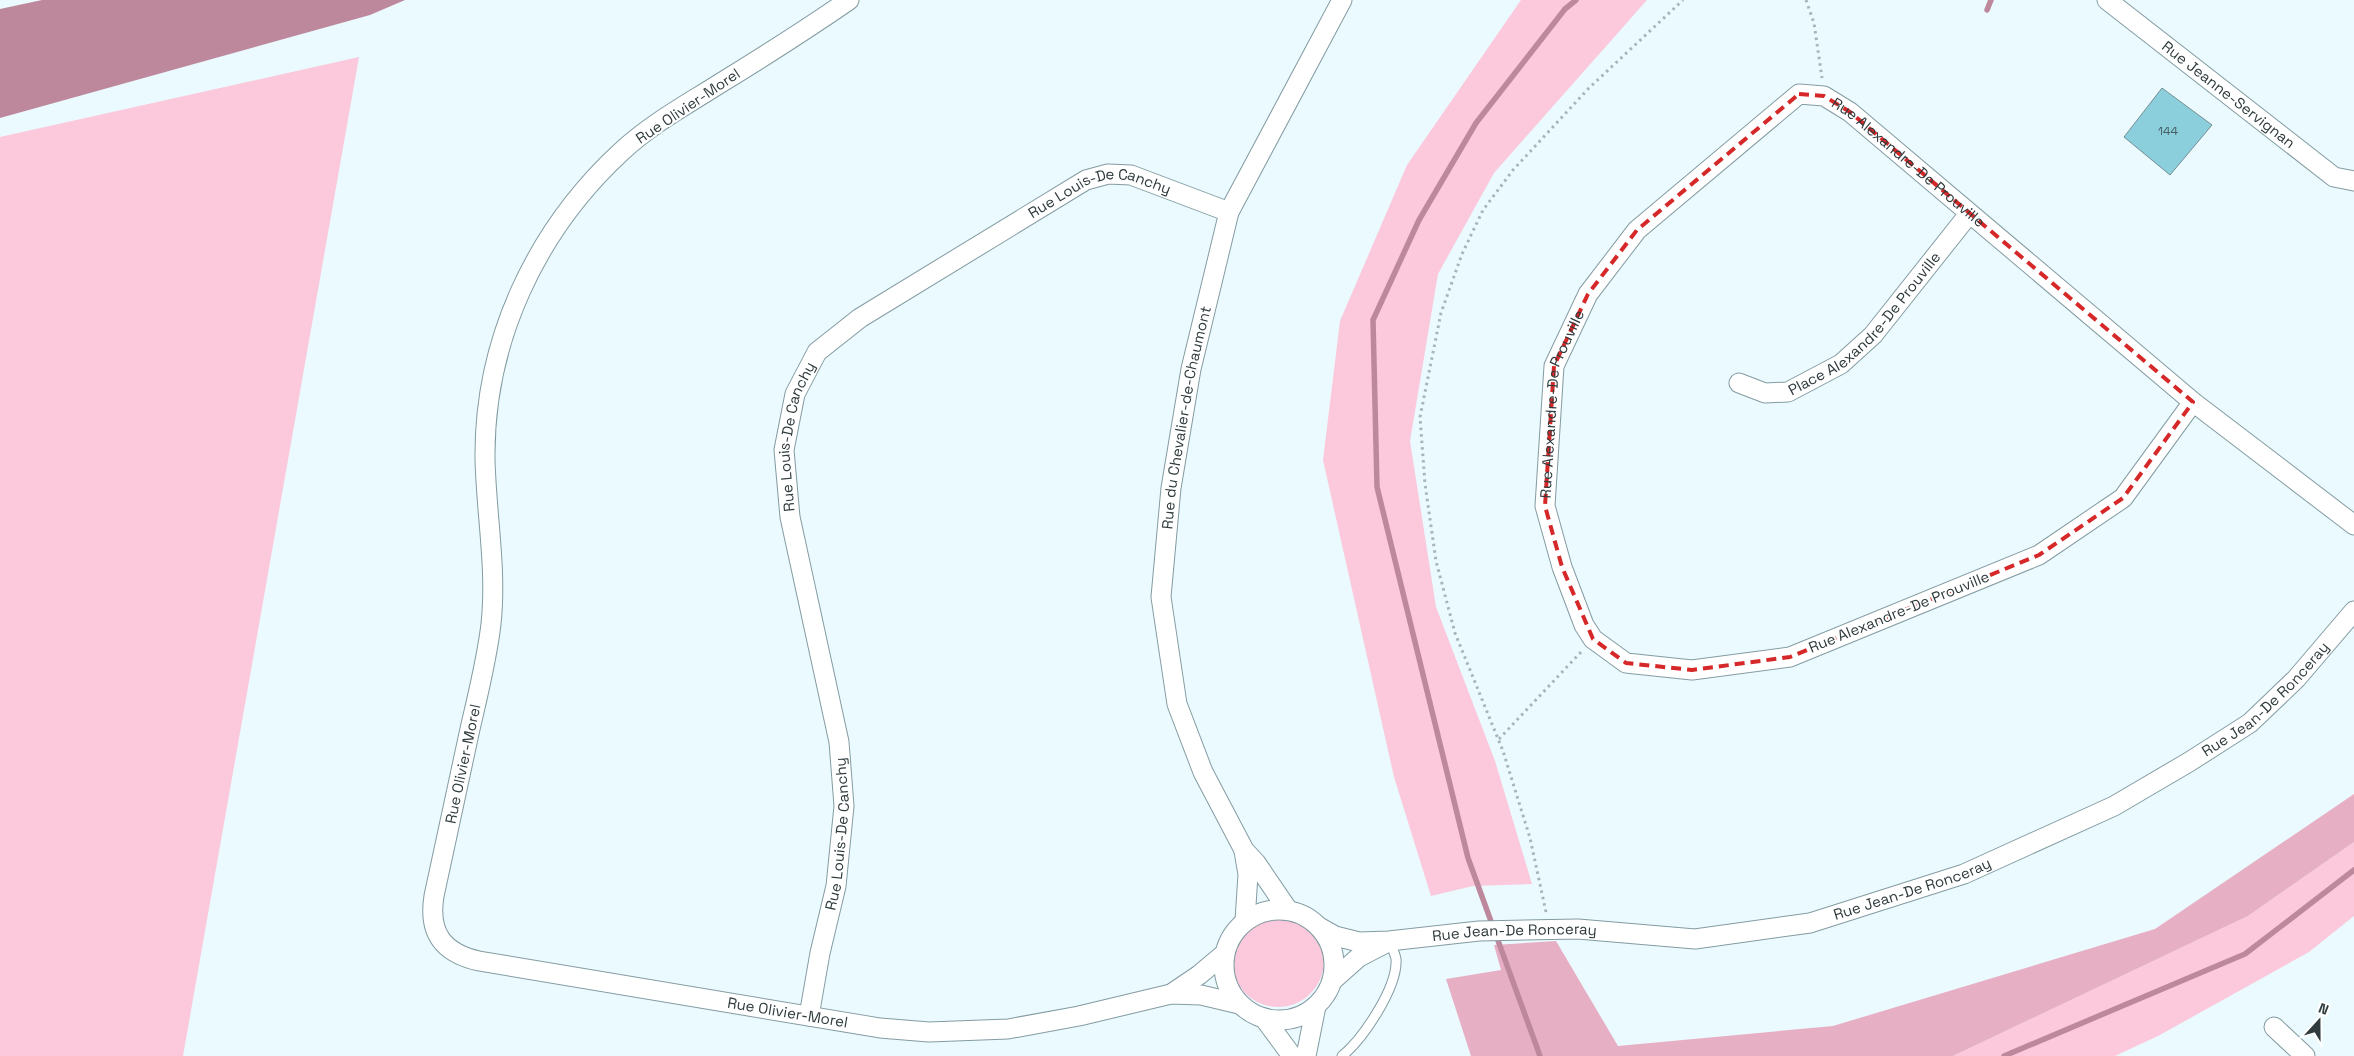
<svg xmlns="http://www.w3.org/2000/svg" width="2354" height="1056" font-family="'Space Grotesk',sans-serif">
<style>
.green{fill:#fbc9db}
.forest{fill:#e7afc4}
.water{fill:#bd889c}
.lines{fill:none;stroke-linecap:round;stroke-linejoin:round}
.stream{stroke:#bd889c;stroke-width:5.5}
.building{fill:#8bcedc;stroke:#768f95}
.lane-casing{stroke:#839ca2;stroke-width:11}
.street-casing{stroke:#839ca2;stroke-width:21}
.path{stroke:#a6b5b8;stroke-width:3;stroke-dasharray:2.5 4;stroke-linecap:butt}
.lane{stroke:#fff;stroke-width:9}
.street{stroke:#fff;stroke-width:19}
.marked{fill:none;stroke:#d62828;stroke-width:4;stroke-dasharray:10 6;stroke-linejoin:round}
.labels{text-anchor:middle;stroke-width:4;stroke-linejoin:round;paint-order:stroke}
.number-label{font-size:12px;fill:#476065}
.street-label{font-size:15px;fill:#303b3d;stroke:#fff}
</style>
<rect width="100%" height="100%" fill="#eafafe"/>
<g class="green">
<path d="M1521,0H1647L1494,173L1438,274L1410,441L1436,607L1495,761L1532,884L1473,886L1431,896L1394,777L1323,460L1340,321L1407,165Z"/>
<path d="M359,57L183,1056H0V137Z"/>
<path d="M2354,842V916L2309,952L2158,1036L2115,1056H1953L2248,916Z"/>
<circle cx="1278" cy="961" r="46"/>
</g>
<path class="forest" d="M2354,794V842L2248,916L1953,1056H1471L1446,979L1501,970L1494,945L1556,941L1618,1046L1833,1026L2155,929Z"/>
<path class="water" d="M42,0H405L370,15L0,118V9Z"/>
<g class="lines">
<g class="stream">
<path d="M1987,10L1991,0"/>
<path d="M1540,1056L1468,858L1377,487L1373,320L1419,220L1476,123L1565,9L1576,0"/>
<path d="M2004,1056L2245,954L2354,870"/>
</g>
</g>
<path class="building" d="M2162,88L2212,125L2170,175L2124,137Z"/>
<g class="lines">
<g class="lane-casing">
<path id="lane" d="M1342,1056C1363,1039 1398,987 1396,959C1395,953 1391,946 1389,941"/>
</g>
<g class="street-casing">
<g id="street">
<path id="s1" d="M849,0C807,29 763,57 719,84C686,105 651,124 622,151C536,230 484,341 485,458C486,513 497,569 491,624C487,659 478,694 470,729C458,784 446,840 434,896C428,933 443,953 479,961L880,1028L929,1032L1008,1029L1079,1016L1171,994L1201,995L1239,1004"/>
<path id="s2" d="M2107,0L2334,177L2354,181"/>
<path id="s3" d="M1739,383L1765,393L1788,392L1841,364L1873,335L1969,214"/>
<path id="s4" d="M2193,402L2123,498L2039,555L1790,657L1692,670L1626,663L1593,639L1584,625L1562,567L1545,506L1554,366L1588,294L1637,230L1799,94L1824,96L1850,112L2193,402L2354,525"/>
<path d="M1244,851L1248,874L1245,921"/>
<circle cx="1279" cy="965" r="55"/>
<path id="s5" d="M1288,910L1256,863L1244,850L1203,772L1177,704L1161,597L1171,488L1191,369L1229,212L1342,0"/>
<path id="s6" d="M1319,927L1335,936L1359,942L1389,941L1479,931L1578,929L1695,939L1810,923L1964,874L2114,806L2189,762L2250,723L2296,679L2354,611"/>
<path d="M1332,981L1359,957L1386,943"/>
<path d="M1171,994L1199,975L1224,954"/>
<path id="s7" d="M809,1016L820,953L836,886L844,806L839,742L790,517L784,450L795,394L817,352L860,318L1086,180L1108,174L1131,175L1229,212"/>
<path d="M1264,1018L1292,1056"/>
<path d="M2274,1027L2305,1056"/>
<path d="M1306,1056L1316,1006"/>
</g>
</g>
<g class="path">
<path d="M1806,0L1814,23L1822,78"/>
<path d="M1499,739L1581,652"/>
<path d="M1546,912L1530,838L1503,751L1455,633L1436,561L1425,484L1420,417L1441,313L1462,254L1483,210L1513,170L1589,88L1683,0"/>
</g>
<use href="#lane" class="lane"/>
<use href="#street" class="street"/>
</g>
<path class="marked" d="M1799,94L1824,96L1850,112L2193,402L2123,498L2039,555L1790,657L1692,670L1626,663L1593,639L1562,567L1545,506L1554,366L1588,294L1637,230Z"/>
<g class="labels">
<g class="number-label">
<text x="2168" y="135">144</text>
</g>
<g class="street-label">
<text dy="5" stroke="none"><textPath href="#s2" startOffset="154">Rue Jeanne-Servignan</textPath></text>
<text transform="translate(688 106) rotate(-34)" y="5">Rue Olivier-Morel</text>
<text dy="5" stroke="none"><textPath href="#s4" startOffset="1482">Rue Alexandre-De Prouville</textPath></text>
<text dy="5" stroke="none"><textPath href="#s7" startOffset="1010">Rue Louis-De Canchy</textPath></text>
<text dy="5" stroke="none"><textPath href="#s3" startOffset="155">Place Alexandre-De Prouville</textPath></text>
<text dy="5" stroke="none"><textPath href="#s4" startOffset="942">Rue Alexandre-De Prouville</textPath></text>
<text dy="5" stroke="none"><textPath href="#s5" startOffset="525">Rue du Chevalier-de-Chaumont</textPath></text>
<text dy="5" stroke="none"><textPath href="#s7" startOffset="590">Rue Louis-De Canchy</textPath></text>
<text transform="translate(1899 612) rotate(-22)" y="5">Rue Alexandre-De Prouville</text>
<text dy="5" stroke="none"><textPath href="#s6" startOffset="1009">Rue Jean-De Ronceray</textPath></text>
<text transform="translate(463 764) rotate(-78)" y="5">Rue Olivier-Morel</text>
<text dy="5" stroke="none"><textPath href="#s7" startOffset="185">Rue Louis-De Canchy</textPath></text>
<text dy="5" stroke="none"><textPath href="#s6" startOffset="604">Rue Jean-De Ronceray</textPath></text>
<text dy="5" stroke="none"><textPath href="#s6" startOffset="199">Rue Jean-De Ronceray</textPath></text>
<text dy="5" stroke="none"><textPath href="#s1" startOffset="1466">Rue Olivier-Morel</textPath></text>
</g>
</g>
<g transform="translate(2319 1021) rotate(21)" stroke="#ffffff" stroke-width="4" paint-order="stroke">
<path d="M0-4L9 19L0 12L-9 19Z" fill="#303b3d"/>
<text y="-8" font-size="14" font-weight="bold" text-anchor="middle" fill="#303b3d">N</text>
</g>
</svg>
